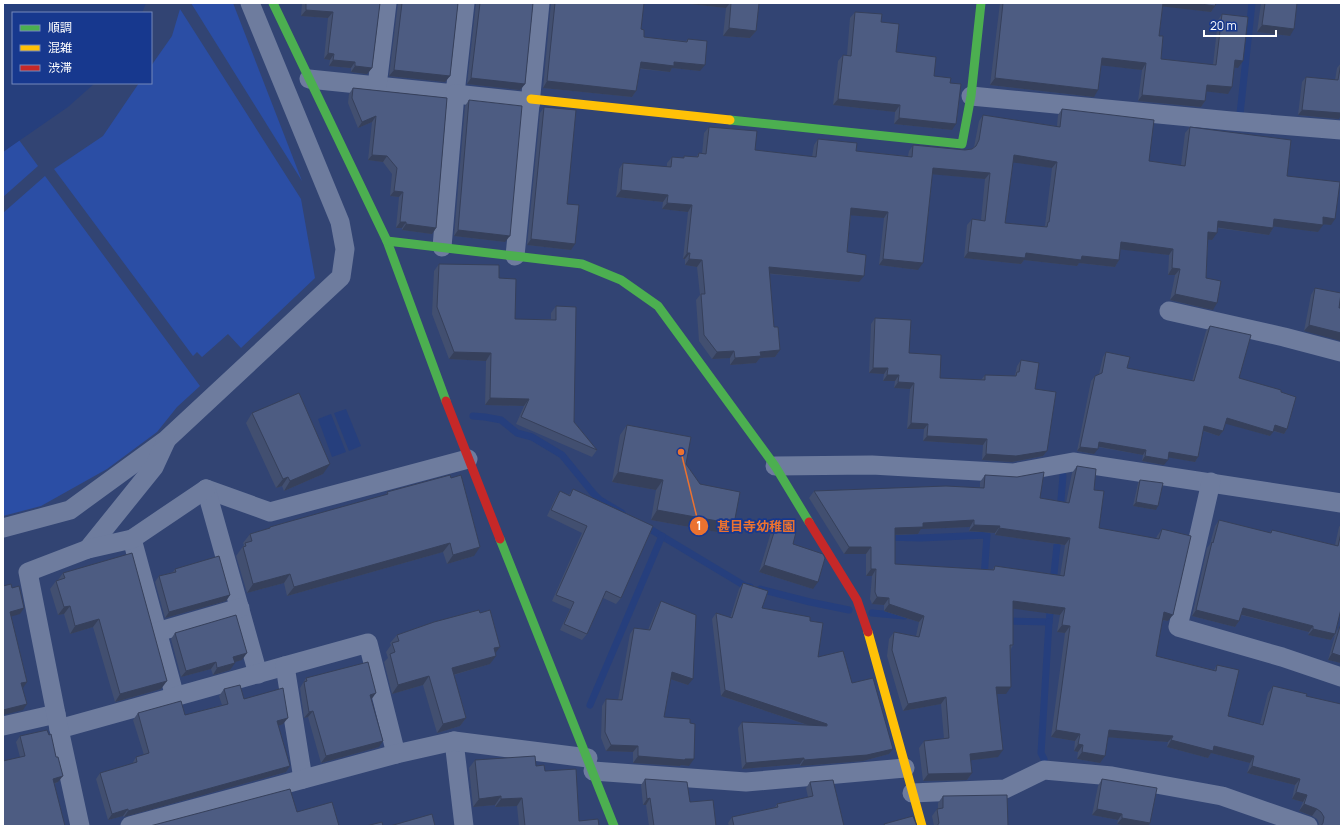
<svg xmlns="http://www.w3.org/2000/svg" width="1344" height="829" font-family="Manrope,'Noto Sans JP',sans-serif">
<style>
.green{fill:#2b4ea5}
.water{fill:#263f7d}
.lines{fill:none;stroke-linecap:round;stroke-linejoin:round}
.stream{stroke:#263f7d;stroke-width:7}
.street{stroke:#6e7c9e;stroke-width:19}
.fast{stroke:#4caf50;stroke-width:9}
.slow{stroke:#ffc107;stroke-width:9}
.jam{stroke:#c62828;stroke-width:9}
.wall{fill:#424f70;fill-rule:evenodd}
.shaded-wall{fill:#36405b}
.building{fill:#4d5c82;stroke:#36405b;fill-rule:evenodd}
.leader{fill:none;stroke:#eb7230;stroke-width:1.5}
.callout-dot{fill:#eb7230;stroke:#17388e;stroke-width:1.5}
.mark-label{font-size:12px;text-anchor:middle;font-weight:bold;fill:#fff}
.callout-label{font-size:13px;text-anchor:middle;font-weight:bold;fill:#eb7230;stroke:#17388e;stroke-width:3.5;stroke-linejoin:round;paint-order:stroke}
</style>
<rect width="100%" height="100%" fill="#324473"/>
<g class="green">
<path d="M191,3H233L302,181Z"/>
<path d="M180,9L301,199L315,278L241,348L228,334L202,357L197,352L193,356L54,169L103,136L139,83H151V66L172,36Z"/>
<path d="M19,140L38,166L3,197V152Z"/>
<path d="M45,176L200,386L177,407L157,432L107,469L41,506L3,516V213Z"/>
</g>
<g class="water">
<path d="M3,3H146L142,13H13V83H95L68,107L3,152Z"/>
<path d="M346,409L361,446L349,451L334,413Z"/>
<path d="M331,414L346,452L332,457L318,419Z"/>
</g>
<g class="lines">
<g class="stream">
<path d="M1240,114L1252,3"/>
<path d="M473,416L485,417L501,420L517,433L532,437L562,455L593,493L600,500L622,513"/>
<path d="M1060,511L1063,476"/>
<path d="M645,526L745,586L750,587"/>
<path d="M886,537L921,538L987,535L984,578"/>
<path d="M1053,583L1058,536"/>
<path d="M760,589L810,602L849,610"/>
<path d="M872,613L904,616"/>
<path d="M1004,621L1049,622L1051,605"/>
<path d="M590,705L662,536"/>
<path d="M1044,759L1041,753L1049,622"/>
</g>
<g class="street">
<path d="M309,79L455,94L465,3"/>
<path d="M377,86L387,3"/>
<path d="M971,96L1231,121L1341,130"/>
<path d="M442,247L455,94L531,102"/>
<path d="M515,256L540,3"/>
<path d="M1169,311L1284,337L1341,352"/>
<path d="M775,466L872,465L1013,473L1073,462L1341,503"/>
<path d="M1211,482L1178,627L1282,657L1341,677"/>
<path d="M206,489L270,512L468,459"/>
<path d="M206,489L258,674"/>
<path d="M3,528L70,510L166,440L341,277L345,249L340,222L250,3"/>
<path d="M132,539L175,697"/>
<path d="M88,549L154,467L166,441"/>
<path d="M157,632L240,608"/>
<path d="M3,726L56,714"/>
<path d="M59,729L285,666"/>
<path d="M454,741L464,826"/>
<path d="M593,771L746,782L905,768"/>
<path d="M303,779L285,666L368,643L396,754"/>
<path d="M912,793L1005,789L1044,770L1112,776L1222,796L1308,826"/>
<path d="M80,826L59,729L28,572L88,549L132,539L206,489"/>
<path d="M130,826L396,754L454,741L588,758"/>
</g>
<g class="fast">
<path d="M273,3L387,241L446,401"/>
<path d="M730,120L962,144L971,96L981,3"/>
<path d="M387,241L582,264L621,280L658,306L775,466L809,522"/>
<path d="M500,539L614,826"/>
</g>
<g class="slow">
<path d="M531,99L730,120"/>
<path d="M868,632L922,826"/>
</g>
<g class="jam">
<path d="M446,401L500,539"/>
<path d="M809,522L857,600L868,632"/>
</g>
</g>
<g class="wall">
<path d="M302,3H380L372,68L367,74L351,72V68L329,66L330,60L324,59L328,18L301,16Z"/>
<path d="M398,3H458L450,76L445,82L389,76Z"/>
<path d="M476,3H533L525,84L520,90L467,84Z"/>
<path d="M551,3H644L641,29L644,37L686,41L688,39L700,71L672,68L670,72L640,69L636,91L632,97L543,88Z"/>
<path d="M680,3H759L756,31L750,38L723,36L726,8Z"/>
<path d="M1000,3H1216L1215,6L1211,12L1163,6L1159,36L1161,59L1213,65L1218,20L1222,14L1238,68L1235,67L1228,94L1206,91L1205,101L1201,107L1138,101L1142,70L1101,65L1094,97L990,85Z"/>
<path d="M1261,3H1297L1290,36L1257,32Z"/>
<path d="M855,12L881,22L896,52L934,76L950,83L952,130L894,124L895,112L833,105L838,61L843,55H847L850,18Z"/>
<path d="M1341,63L1339,119L1298,115L1302,82L1306,77L1335,80L1337,68Z"/>
<path d="M353,88L447,98L436,228L432,234L402,230V228H396L399,197L390,196L392,174L383,162L368,160L372,122L358,128L348,103L349,94Z"/>
<path d="M469,100L505,242L454,236L465,106Z"/>
<path d="M544,107L567,204L571,250L527,245L540,113Z"/>
<path d="M1062,109L1149,161L1181,165L1185,133L1190,127L1287,176L1331,225L1323,224L1318,232L1274,226L1273,228L1269,235L1217,228L1212,240L1208,239L1206,278L1213,310L1170,300L1175,275H1168L1169,255L1120,249L1119,260L1115,267L1079,263L1077,266L1024,260L1021,264L964,258L967,225L972,219L981,220L985,179L932,174L918,270L879,265L884,218L851,215L847,252L859,282L769,274L774,327L780,350L775,357L760,358L756,363L730,365V358L712,359L699,341L696,300L700,295L697,267L685,265V259H683L688,212L662,209L663,202L616,197L619,169L623,163L667,167V163L672,157L683,158L684,156L696,157L699,153L702,154L704,133L709,127L755,150L812,157L814,145L818,139L856,151L908,156L909,151L913,145L965,150L972,149L974,147L979,121L983,115L1057,126L1058,115ZM1013,162L1052,168L1045,226L1044,227L1005,223Z"/>
<path d="M439,264L499,278L515,319H551V313L556,306L574,422L597,450L592,457L516,424L524,406L485,405L486,361L449,359L432,314L434,271Z"/>
<path d="M1315,288L1339,308L1304,331L1311,295Z"/>
<path d="M875,318L909,353L940,378L981,380L985,375L1014,376L1015,375L1017,366L1021,360L1035,389L1047,451L1043,456L1012,462L982,460L983,445L923,441L924,429H907L910,389L894,388L895,381H883L884,374L869,373L871,324Z"/>
<path d="M1210,326L1239,378L1281,392L1287,429L1284,434L1273,431L1270,436L1225,423L1223,431L1219,436L1203,431L1198,457L1195,462L1168,457L1164,465L1142,461L1143,455L1098,447L1094,454L1077,451L1091,381L1095,376L1099,374L1103,357L1106,352L1127,368L1192,381L1206,331Z"/>
<path d="M252,413L323,474L284,491L282,486L276,488L246,423Z"/>
<path d="M627,425L686,464L728,534L651,520L656,490L612,482L620,435Z"/>
<path d="M1077,466L1094,490L1099,528L1156,539L1157,536L1162,529L1168,621L1162,620L1156,656L1214,670L1217,665L1228,716L1260,724L1268,693L1273,686L1306,696L1341,826H1318L1319,824L1317,819L1312,816L1299,811L1303,802L1292,799L1295,785L1247,773L1250,763L1211,753L1208,758L1167,747L1168,742L1108,737L1100,763L1077,759L1078,752L1074,751L1075,741L1051,737L1065,633L1057,632L1060,615L1013,608V645L1011,649L1006,694H997L998,757L970,760L972,773L967,780L923,781L919,748L924,741L944,739L941,704L903,711L887,656L889,639L894,632L916,636L919,622L884,611V605L872,604L870,599L872,576H866V554H844L809,498L814,491L980,488V482L985,475L1040,498L1066,503L1072,473ZM970,527L969,531L995,533V535L1065,545L1060,576L995,566L992,570L895,564V535L918,534L921,529Z"/>
<path d="M1140,480L1156,510L1133,506L1138,483Z"/>
<path d="M573,489L621,598L616,604L603,598L587,634L582,640L560,630L570,609L552,601L582,533L547,516L556,497L560,491L569,495Z"/>
<path d="M387,492L474,556L447,564L443,552L287,596L284,583L247,593L236,556L244,545L243,543L250,534L268,529L270,527L386,495Z"/>
<path d="M1219,520L1269,533L1272,530L1335,545L1339,527L1341,524V609L1336,632L1340,626H1341V663L1328,660L1335,635L1331,640L1308,635L1309,632L1241,615L1239,621L1235,627L1192,616L1207,548L1210,544L1215,526Z"/>
<path d="M776,526L793,544L813,589L759,572L771,532Z"/>
<path d="M175,569L230,595L226,601L165,618L155,582L159,576L173,572Z"/>
<path d="M63,573L161,689L115,702L93,627L70,634L64,614L58,615L50,589L56,581L58,580Z"/>
<path d="M743,583L762,608L810,621L818,657L852,683L889,754L863,761L800,766V764L742,769L738,728L742,722L810,726L721,696L712,619L716,613L730,618L739,589Z"/>
<path d="M661,601L688,685L670,679L664,717L689,766L681,765L680,766L633,763V752L606,751L601,738L602,706L606,699L618,700L630,634L634,628L648,630L657,608Z"/>
<path d="M175,633L242,660L234,662L230,670L213,675L211,669L181,677L171,639Z"/>
<path d="M397,635L496,653L490,664L454,675L466,718L460,726L437,733L423,685L392,694L384,662L388,658L386,652L391,645L390,643Z"/>
<path d="M306,678L371,699L379,747L321,763L308,717L304,718L300,688Z"/>
<path d="M224,689L244,699L283,724L278,726L290,766L286,772L124,817L123,816L108,820L96,779L100,773L132,764L136,757L144,755L133,720L138,713L185,715L222,705L219,696Z"/>
<path d="M20,736L58,782L54,784L20,757L16,742Z"/>
<path d="M475,760L545,771L579,821L599,826H519L517,806L495,807V805L473,807L469,768Z"/>
<path d="M645,779L690,802L716,826H649L646,805H643L641,785Z"/>
<path d="M1102,779L1150,823L1148,826H1127L1117,824L1118,820L1092,815L1098,786Z"/>
<path d="M810,782L844,826H729L728,823L732,817L775,807L777,804L808,797L806,788Z"/>
<path d="M943,796L1008,826H934L932,816L937,809H938V803Z"/>
</g>
<g class="shaded-wall">
<path d="M680,3H730L726,8Z"/>
<path d="M1161,3H1194L1215,6L1211,12L1159,6Z"/>
<path d="M306,10L333,12L328,18L301,16Z"/>
<path d="M1262,25L1294,29L1290,36L1257,32Z"/>
<path d="M729,28L756,31L750,38L723,36Z"/>
<path d="M328,53L334,54L330,60L324,59Z"/>
<path d="M1102,58L1146,63L1142,70L1098,65Z"/>
<path d="M333,60L355,62L351,68L329,66Z"/>
<path d="M1235,60L1243,61L1238,68L1231,67Z"/>
<path d="M641,62H674L705,65L700,71L672,68L670,72L637,68Z"/>
<path d="M355,66L372,68L367,74L351,72Z"/>
<path d="M394,70L450,76L445,82L389,76Z"/>
<path d="M471,78L525,84L520,90L467,84Z"/>
<path d="M995,78L1098,90L1094,97L990,85Z"/>
<path d="M547,81L636,91L632,97L543,88Z"/>
<path d="M1207,85L1232,87L1228,94L1203,91Z"/>
<path d="M1142,95L1205,101L1201,107L1138,101Z"/>
<path d="M838,99L900,105L895,112L833,105Z"/>
<path d="M1302,110L1341,113V115L1339,119L1298,115Z"/>
<path d="M376,116L372,122L358,128L362,122Z"/>
<path d="M899,118L956,124L952,130L894,124Z"/>
<path d="M372,155L387,156L383,162L368,160Z"/>
<path d="M1014,155L1057,162L1052,168L1010,162Z"/>
<path d="M933,168L990,173L985,179L929,174Z"/>
<path d="M621,190L668,195L663,202L616,197Z"/>
<path d="M394,191L403,192L399,197L390,196Z"/>
<path d="M667,203L692,205L688,212L662,209Z"/>
<path d="M851,208L888,212L884,218L847,215Z"/>
<path d="M1323,217L1335,219L1331,225L1319,224Z"/>
<path d="M1274,219L1323,225L1318,232L1270,226Z"/>
<path d="M1218,221L1273,228L1269,235L1214,227Z"/>
<path d="M400,222H406L402,228H396Z"/>
<path d="M406,224L436,228L432,234L402,230Z"/>
<path d="M458,230L510,236L505,242L454,236Z"/>
<path d="M1208,232L1217,233L1212,240L1203,239Z"/>
<path d="M531,239L575,244L571,250L527,245Z"/>
<path d="M1121,242L1173,249L1169,255L1117,249Z"/>
<path d="M968,252L1026,253L1082,256L1119,260L1115,267L1079,263L1077,266L1024,260L1021,264L964,258Z"/>
<path d="M687,253H690L685,259H683Z"/>
<path d="M689,259L702,260L697,267L685,265Z"/>
<path d="M883,259L923,263L918,270L879,265Z"/>
<path d="M769,267L864,276L859,282L764,273Z"/>
<path d="M1172,268L1180,269L1175,275H1168Z"/>
<path d="M1175,294L1217,303L1213,310L1170,300Z"/>
<path d="M1309,325L1341,333V341L1304,331Z"/>
<path d="M780,350L775,357L760,358L756,363L730,365L735,358L760,352Z"/>
<path d="M734,351L730,358L712,359L717,352Z"/>
<path d="M454,352L491,353L486,361L449,359Z"/>
<path d="M873,368H888L884,374L869,373Z"/>
<path d="M887,375H899L895,381H883Z"/>
<path d="M898,382L914,383L910,389L894,388Z"/>
<path d="M490,398L529,399L524,406L485,405Z"/>
<path d="M1227,418L1273,432L1270,436L1223,423Z"/>
<path d="M911,423L928,424L924,429H907Z"/>
<path d="M1275,425L1287,429L1284,434L1271,430Z"/>
<path d="M1204,426L1223,431L1219,436L1201,430Z"/>
<path d="M927,436L987,439L983,445L923,441Z"/>
<path d="M1099,442L1146,450L1143,455L1095,446Z"/>
<path d="M1080,447L1098,449L1094,454L1077,451Z"/>
<path d="M1047,451L1043,456L1012,462L982,460L986,454Z"/>
<path d="M1169,452L1198,457L1195,462L1166,457Z"/>
<path d="M1145,456L1168,460L1164,465L1142,461Z"/>
<path d="M330,464L323,474L284,491L290,481Z"/>
<path d="M618,472L663,480L656,490L612,482Z"/>
<path d="M288,477L282,486L276,488L283,479Z"/>
<path d="M1136,502L1158,506L1156,510L1133,506Z"/>
<path d="M657,510L734,524L728,534L651,520Z"/>
<path d="M974,520L970,527L921,529L918,534L890,535L895,528L923,523Z"/>
<path d="M974,525L1000,526L995,533L969,531Z"/>
<path d="M999,528L1070,538L1065,545L995,535Z"/>
<path d="M450,543L443,552L287,596L294,587Z"/>
<path d="M480,547L474,556L447,564L453,555Z"/>
<path d="M849,547H871L866,554H844Z"/>
<path d="M764,565L818,582L813,589L759,572Z"/>
<path d="M871,569H876L872,576H866Z"/>
<path d="M290,574L284,583L247,593L253,584Z"/>
<path d="M230,595L226,601L165,618L169,612Z"/>
<path d="M877,597L889,598L884,605L872,604Z"/>
<path d="M1013,601L1065,608L1060,615L1008,608Z"/>
<path d="M889,604L924,616L919,622L884,611Z"/>
<path d="M70,606L64,614L58,615L64,607Z"/>
<path d="M24,608L20,614L6,618L10,612Z"/>
<path d="M1243,608L1313,626L1309,632L1239,614Z"/>
<path d="M1196,610L1239,621L1235,627L1192,616Z"/>
<path d="M1164,612L1173,615L1168,621L1159,619Z"/>
<path d="M99,619L93,627L70,634L75,626Z"/>
<path d="M1062,625L1070,626L1065,633L1057,632Z"/>
<path d="M1313,629L1335,634L1331,640L1308,635Z"/>
<path d="M500,647L494,655V648Z"/>
<path d="M247,653L242,660L228,664L233,657Z"/>
<path d="M1332,653L1341,656V663L1328,660Z"/>
<path d="M496,656L490,664L446,677L452,668Z"/>
<path d="M216,662L211,669L181,677L186,671Z"/>
<path d="M235,663L230,670L213,675L217,668Z"/>
<path d="M672,672L693,679L688,685L667,678Z"/>
<path d="M429,676L423,685L392,694L398,685Z"/>
<path d="M167,681L161,689L115,702L120,694Z"/>
<path d="M27,682L23,688L21,683Z"/>
<path d="M996,687H1011L1006,694H992Z"/>
<path d="M725,690L827,724L823,730L721,696Z"/>
<path d="M376,693L371,700L370,695Z"/>
<path d="M946,697L941,704L903,711L908,704Z"/>
<path d="M27,704L23,710L3,715V710Z"/>
<path d="M313,711L308,717L304,718L309,712Z"/>
<path d="M288,718L283,724L273,728L277,721Z"/>
<path d="M466,718L460,726L437,733L443,724Z"/>
<path d="M1056,730L1080,734L1075,741L1051,737Z"/>
<path d="M1109,730L1173,736L1168,742L1105,737Z"/>
<path d="M1171,740L1214,746L1254,756L1250,763L1211,753L1208,758L1167,747Z"/>
<path d="M383,741L379,747L321,763L326,756Z"/>
<path d="M1078,744L1083,745L1078,752L1074,751Z"/>
<path d="M611,745L638,746L633,752L606,751Z"/>
<path d="M893,749L889,754L863,761L800,766L804,760Z"/>
<path d="M1003,750L998,757L965,761L970,754Z"/>
<path d="M1082,752L1105,756L1100,763L1077,759Z"/>
<path d="M638,756L685,759H694L689,766L681,765L680,766L633,763Z"/>
<path d="M804,758L800,764L742,769L746,763Z"/>
<path d="M290,766L286,772L124,817L128,811Z"/>
<path d="M1252,766L1300,779L1295,785L1247,773Z"/>
<path d="M972,773L967,780L923,781L928,774Z"/>
<path d="M63,776L58,782L49,785L53,779Z"/>
<path d="M1296,792L1307,795L1303,802L1292,799Z"/>
<path d="M501,796L495,805L473,807L479,799Z"/>
<path d="M522,798L517,806L495,807L501,799Z"/>
<path d="M650,798L646,805H643L647,799Z"/>
<path d="M1304,804L1317,809L1312,816L1299,811Z"/>
<path d="M128,809L123,816L108,820L112,814Z"/>
<path d="M1097,809L1122,814L1118,820L1092,815Z"/>
<path d="M1122,818L1150,823L1148,826H1127L1117,824Z"/>
</g>
<g class="building">
<path d="M306,3H380L372,68L355,66V62L333,60L334,54L328,53L333,12L306,10Z"/>
<path d="M402,3H458L450,76L394,70Z"/>
<path d="M480,3H533L525,84L471,78Z"/>
<path d="M555,3H644L641,29L644,30V37L687,42L688,39L707,41L705,65L674,62V66L641,62L636,91L547,81Z"/>
<path d="M731,3H759L756,31L729,28Z"/>
<path d="M1003,3H1163L1159,36H1163L1161,59L1216,65L1222,14L1248,17L1243,61L1235,60L1232,87L1207,85L1205,101L1142,95L1146,63L1102,58L1098,90L995,78Z"/>
<path d="M1194,3H1216L1215,6Z"/>
<path d="M1265,3H1297L1294,29L1262,25Z"/>
<path d="M855,12L882,14L881,22L899,24L896,52L936,57L934,76L951,78L950,83L961,84L956,124L899,118L900,105L838,99L843,55L851,56Z"/>
<path d="M1341,63V113L1302,110L1306,77L1338,80Z"/>
<path d="M353,88L447,98L436,228L406,224V222H400L403,192L394,191L397,168L387,156L372,155L376,116L362,122L352,98Z"/>
<path d="M469,100L522,106L510,236L458,230Z"/>
<path d="M544,107L576,110L567,204L579,205L575,244L531,239Z"/>
<path d="M1062,109L1154,120L1149,161L1185,166L1190,127L1291,140L1287,176L1340,182L1335,219L1323,217V225L1274,219L1273,228L1218,221L1217,233L1208,232L1206,278L1221,281L1217,303L1175,294L1180,269L1172,268L1173,249L1121,242L1119,260L1082,256L1081,260L1026,253L1025,258L968,252L972,219L985,221L990,173L933,168L923,263L883,259L888,212L851,208L847,252L866,255L864,276L769,267L774,327H778L780,350L760,352L761,356L735,358L734,351L717,352L704,335L701,294H705L702,260L689,259L690,253H687L692,205L667,203L668,195L621,190L623,163L671,167L672,157L684,158V156L698,157L699,153L706,154L709,127L757,131L755,150L816,157L818,139L857,143L856,151L912,157L913,145L965,150L972,149L976,146L979,140L983,115L1060,127ZM1014,155L1057,162L1049,222H1048L1047,227L1005,223Z"/>
<path d="M439,264L499,265V278L516,279L515,319L556,320V306L576,307L574,422L597,450L521,417L529,399L490,398L491,353L454,352L437,307Z"/>
<path d="M1315,288L1341,293L1339,308H1341V333L1309,325Z"/>
<path d="M875,318L911,320L909,353L941,355L940,378L985,380V375L1016,376L1017,372H1019L1021,360L1039,363L1035,389L1056,392L1047,451L1016,456L986,454L987,439L927,436L928,424L911,423L914,383L898,382L899,375H887L888,368H873Z"/>
<path d="M1210,326L1251,335L1239,378L1281,390V392L1296,397L1287,429L1275,425L1273,432L1227,418L1223,431L1204,426L1198,457L1169,452L1168,460L1145,456L1146,450L1099,442L1098,449L1080,447L1095,376L1102,373L1106,352L1130,357L1127,368L1194,381Z"/>
<path d="M299,393L330,464L290,481L288,477L283,479L252,413Z"/>
<path d="M627,425L691,437L686,464L700,484L740,492L734,524L657,510L663,480L618,472Z"/>
<path d="M1077,466L1096,469L1094,490L1104,491L1099,528L1159,539L1162,529L1191,536L1173,615L1164,612L1156,656L1216,671L1217,665L1239,670L1228,716L1263,725L1273,686L1307,694L1306,696L1341,704V826H1321L1323,823L1324,817L1321,812L1317,809L1304,804L1307,795L1296,792L1300,779L1252,766L1254,756L1214,746L1213,751L1171,740L1173,736L1109,730L1105,756L1082,752L1083,745L1078,744L1080,734L1056,730L1070,626L1062,625L1065,608L1013,601V645H1010L1011,687H996L1003,750L970,754L972,773L928,774L924,741L949,738L946,697L908,704L892,650L894,632L919,637L924,616L889,604V598L877,597L875,592L876,569H871V547H849L814,491L946,486L984,488L985,475L1017,477L1044,472L1040,498L1069,503ZM974,520V525L1000,526L999,528L1070,538L1064,576L995,566L994,570L895,564V528L923,527V523Z"/>
<path d="M450,475L451,478L461,475L480,547L453,555L450,543L294,587L290,574L253,584L243,547L246,546L245,543L252,541L250,534L270,528V527L284,523L388,494L387,492Z"/>
<path d="M1140,480L1163,483L1158,506L1136,502Z"/>
<path d="M573,489L653,526L621,598L606,591L587,634L564,624L574,602L556,595L587,526L551,510L560,491L570,496Z"/>
<path d="M1219,520L1271,533L1272,530L1338,546L1341,533V609L1335,634L1313,629V626L1243,608L1239,621L1196,610L1212,542L1213,543Z"/>
<path d="M776,526L796,532L793,544L823,554L825,558L818,582L764,565Z"/>
<path d="M132,553L167,681L120,694L99,619L75,626L70,606L64,607L56,581L65,578L63,573Z"/>
<path d="M219,556L230,595L169,612L159,576L176,572L175,569Z"/>
<path d="M743,583L768,591L762,608L810,617V621L823,623L818,657L843,651L852,683L873,678L893,749L867,755L804,760V758L746,763L742,722L827,726V724L725,690L716,613L732,618Z"/>
<path d="M11,584L12,588L19,586L24,608L10,612L27,682L21,683L27,704L3,710V586Z"/>
<path d="M661,601L696,615L693,679L672,672L664,717L690,719V723L695,724L694,759H685V760L638,756V746L611,745L605,732L606,699L622,700L634,628L650,630Z"/>
<path d="M479,610L480,613L490,610L500,647L494,648L496,656L452,668L466,718L443,724L429,676L398,685L390,654L395,652L392,643L399,641L397,635L434,622Z"/>
<path d="M236,615L247,653L233,657L235,663L217,668L216,662L186,671L175,633Z"/>
<path d="M1340,626H1341V656L1332,653Z"/>
<path d="M368,662L376,693L370,695L383,741L326,756L313,711L309,712L304,682L307,681L306,678Z"/>
<path d="M240,685L244,699L283,688L288,718L277,721L290,766L128,811V809L112,814L100,773L137,762L136,757L149,753L138,713L181,701L185,715L228,704L224,689Z"/>
<path d="M47,730L49,735L51,734L56,757H58L63,776L53,779L65,826H3V761L25,756L20,736Z"/>
<path d="M535,756L536,766L544,765L545,771L576,769L579,821L598,819L599,826H525L522,798L501,799V796L479,799L475,760Z"/>
<path d="M645,779L687,782L690,802L713,800L716,826H654L650,798L647,799Z"/>
<path d="M1102,779L1157,788L1150,823L1122,818V814L1097,809Z"/>
<path d="M833,780L844,826H734L732,817L778,807L777,804L813,796L810,782Z"/>
<path d="M290,789L297,812L332,802L339,826H150Z"/>
<path d="M1007,795L1008,826H937L939,823L937,809L943,808V796Z"/>
<path d="M432,814L435,826H390Z"/>
<path d="M913,816L917,826H885L884,824Z"/>
<path d="M382,822L383,826H366Z"/>
</g>
<path class="leader" d="M681 452L699 526"/>
<g class="callout-dot">
<circle cx="681" cy="452" r="4"/>
<circle cx="699" cy="526" r="10"/>
</g>
<g class="mark-label">
<text x="699" y="530">1</text>
</g>
<g class="callout-label">
<text x="756" y="531">甚目寺幼稚園</text>
</g>
<rect width="1344" height="829" fill="none" stroke="#ffffff" stroke-width="8"/>
<rect x="12" y="12" width="140" height="72" fill="#17388e" stroke="#7488bb"/>
<rect x="20" y="25" width="20" height="6" fill="#4caf50" stroke="#7488bb"/>
<text x="48" y="32" font-size="12" fill="#ffffff">順調</text>
<rect x="20" y="45" width="20" height="6" fill="#ffc107" stroke="#7488bb"/>
<text x="48" y="52" font-size="12" fill="#ffffff">混雑</text>
<rect x="20" y="65" width="20" height="6" fill="#c62828" stroke="#7488bb"/>
<text x="48" y="72" font-size="12" fill="#ffffff">渋滞</text>
<path d="M1204 30v6h72v-6" fill="none" stroke="#ffffff" stroke-width="2"/>
<text x="1210" y="30" font-size="12" fill="#ffffff" stroke="#17388e" stroke-width="3" paint-order="stroke">20 m</text>
</svg>
